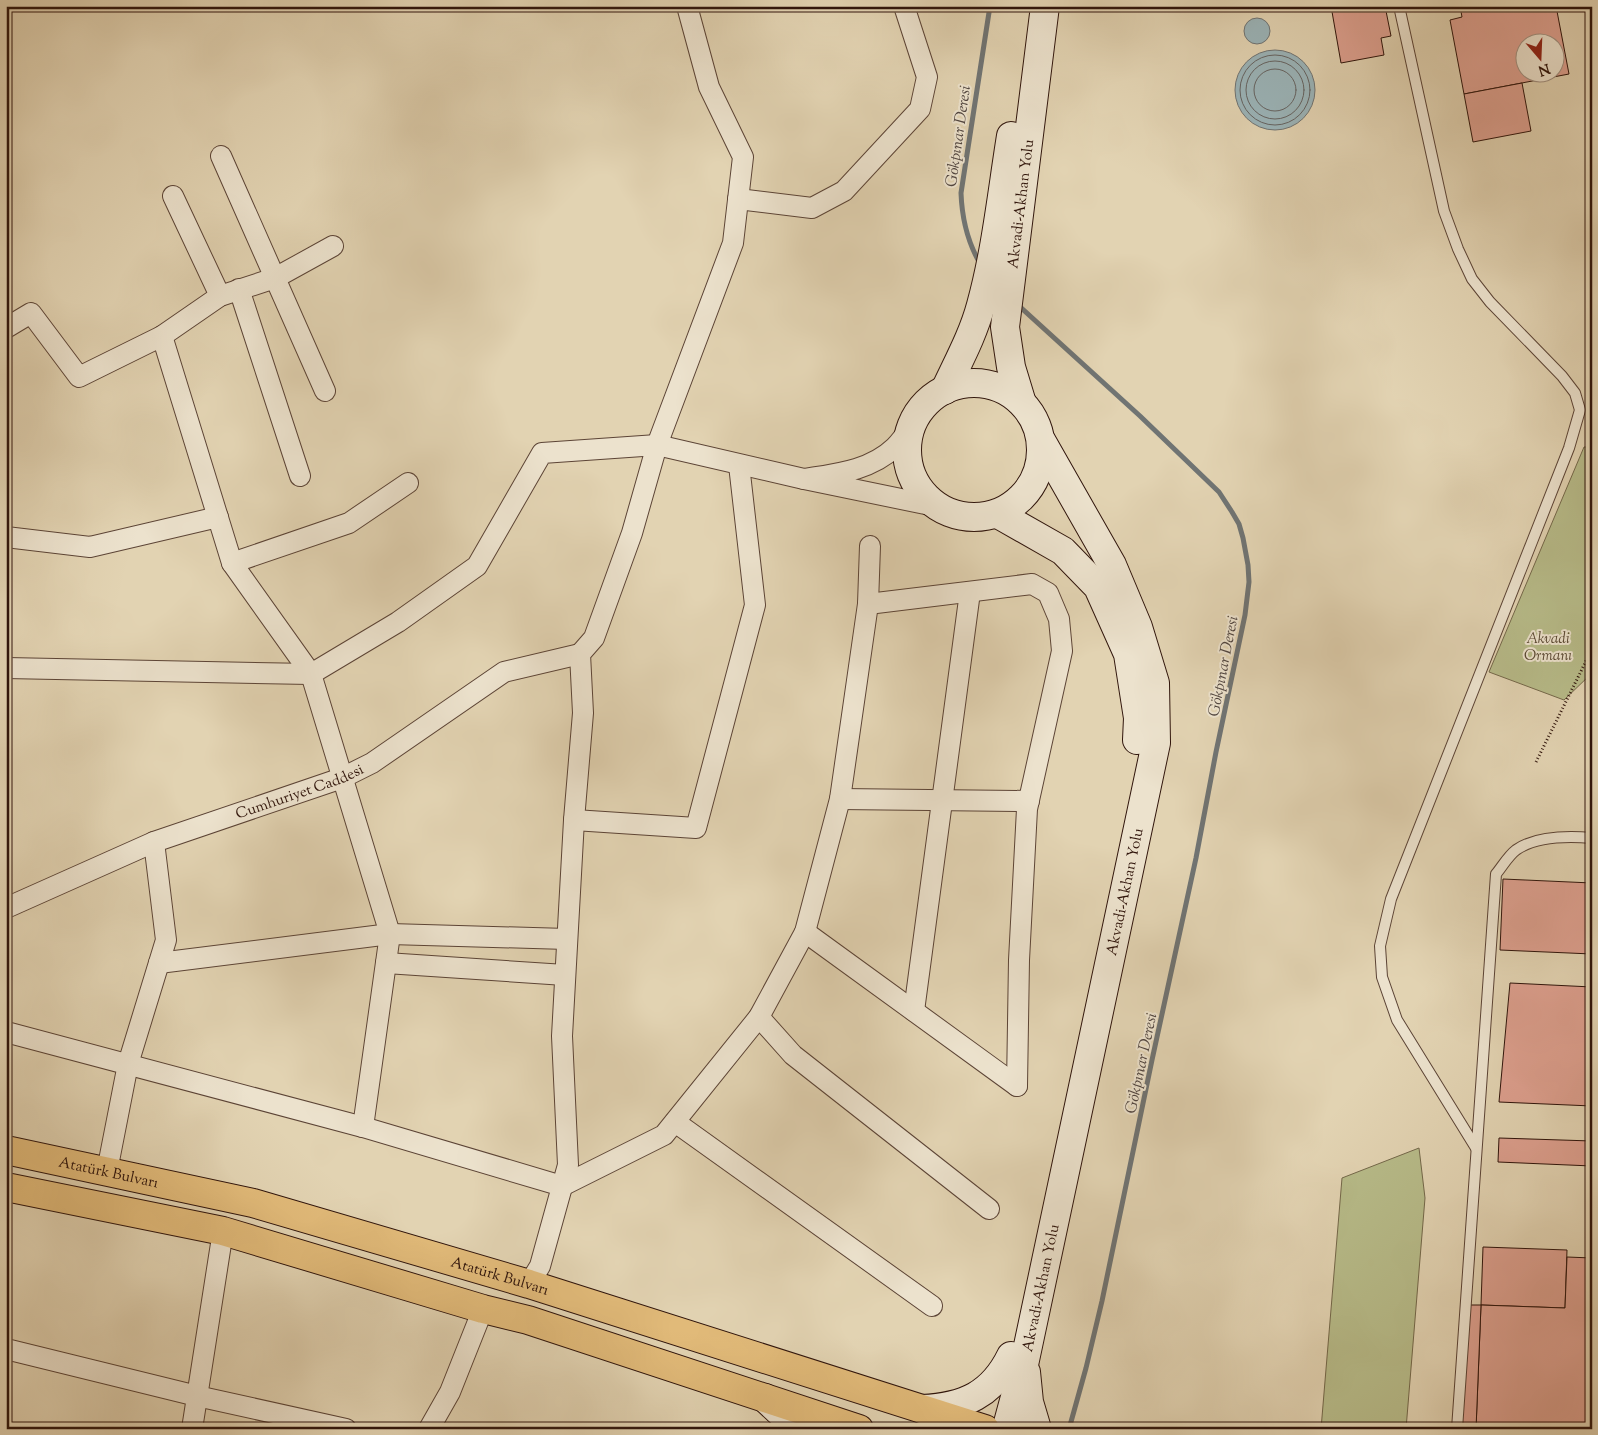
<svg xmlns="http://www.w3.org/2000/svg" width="1598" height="1435" font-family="'Sorts Mill Goudy',serif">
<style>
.green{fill:#b7bb89;stroke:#74684a}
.water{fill:#9bb4b8;stroke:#707473}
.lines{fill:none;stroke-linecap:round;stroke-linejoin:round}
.shore{stroke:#666462;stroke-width:1}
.stream{stroke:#707473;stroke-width:5}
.building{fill:#dda08f;stroke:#30150c;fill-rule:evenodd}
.lane-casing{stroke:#5c4436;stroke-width:12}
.street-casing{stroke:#5c4436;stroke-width:22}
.secondary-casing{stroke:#30150c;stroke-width:30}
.primary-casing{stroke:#30150c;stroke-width:30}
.path{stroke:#30150c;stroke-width:3;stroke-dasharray:1 2.5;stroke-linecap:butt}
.lane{stroke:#ece2cd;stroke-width:10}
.street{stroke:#ece2cd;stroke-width:20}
.secondary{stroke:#ece2cd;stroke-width:28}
.primary{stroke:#e1ba79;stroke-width:28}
.labels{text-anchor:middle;stroke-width:4;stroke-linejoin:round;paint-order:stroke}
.street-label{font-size:15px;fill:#30150c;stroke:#ece2cd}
.park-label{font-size:15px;font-style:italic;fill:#584732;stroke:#ece2cd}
.water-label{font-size:16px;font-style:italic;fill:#504540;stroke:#ece2cd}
</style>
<rect width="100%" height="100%" fill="#e2d3b2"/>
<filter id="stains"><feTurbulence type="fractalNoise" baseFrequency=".004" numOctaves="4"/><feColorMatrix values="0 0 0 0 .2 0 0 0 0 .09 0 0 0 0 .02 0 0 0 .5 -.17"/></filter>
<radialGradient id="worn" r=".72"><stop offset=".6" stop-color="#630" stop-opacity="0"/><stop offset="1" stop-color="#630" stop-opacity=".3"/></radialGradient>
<g class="green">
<path d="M1584,447H1592V673L1564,700L1489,672Z"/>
<path d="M1419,1148L1425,1198L1406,1429H1321L1342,1178Z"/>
</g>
<g class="water">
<circle cx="1257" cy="31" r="13"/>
<circle cx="1275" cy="90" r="40"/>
</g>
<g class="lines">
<g class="shore">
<circle cx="1275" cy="90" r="35"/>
<circle cx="1275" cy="90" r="29"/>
<circle cx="1275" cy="90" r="21"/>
</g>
<g class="stream">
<path d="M981,265C967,242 962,219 961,193L990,6"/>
<path d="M1017,304L1140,416L1219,492L1232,512L1239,524L1243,538L1248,565L1249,582L1245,615L1216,752L1196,858L1152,1060L1102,1301L1086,1368L1069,1429"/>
</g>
</g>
<g class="building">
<path d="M1331,6H1385L1391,36L1381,38L1384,55L1341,63Z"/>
<path d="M1460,6H1556L1569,74L1464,94L1450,20L1462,17ZM1526,42H1556V72H1526Z"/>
<path d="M1522,83L1531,131L1473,142L1464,94Z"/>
<path d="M1503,879L1592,883V954L1500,950Z"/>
<path d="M1510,983L1592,987V1106L1499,1102Z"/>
<path d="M1499,1138L1592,1141V1166L1498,1162Z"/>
<path d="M1483,1247L1567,1250L1565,1308L1481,1305Z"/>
<path d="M1567,1257L1592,1258V1429H1476L1481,1305L1565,1308Z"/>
<path d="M1467,1305H1481L1476,1429H1462Z"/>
</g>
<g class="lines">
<g class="lane-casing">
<g id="lane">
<path d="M1399,6L1444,211L1458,249L1472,279L1490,302L1562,376L1575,393L1580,410L1569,448L1391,899L1380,946L1382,977L1397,1020L1476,1148"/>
<path d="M1457,1429L1496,874C1502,867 1508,856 1516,850C1536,836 1568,836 1592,838"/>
</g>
</g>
<g class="street-casing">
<g id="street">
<path d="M221,156L325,391"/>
<path d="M173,196L220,296"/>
<path d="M738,199L812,208L844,191L920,109L927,77L904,6"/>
<path d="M239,289L300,476"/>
<path d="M6,328L31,313L79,377L162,336L220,296L275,278L333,246"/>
<path d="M162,336L232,563L311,674L390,934L363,1127"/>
<path d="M909,429C905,435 900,442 895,447C870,471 835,474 804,479L935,506"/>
<path d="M6,537L90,547L218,517"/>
<path d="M232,563L349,523L408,483"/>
<path d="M868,604L1032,584L1048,593L1059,619L1062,651L1027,809L1019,960L1017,1086"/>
<path d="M6,668L311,674L398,622L477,566L542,453L657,445L804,479"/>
<path d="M840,799L1029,801"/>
<path d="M574,820L696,828L755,605L739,465"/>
<path id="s1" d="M6,908L154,842L342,778L372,763L504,672L580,654"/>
<path d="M805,932L1017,1086"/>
<path d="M159,963L390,934L567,939"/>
<path d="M386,963L565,975"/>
<path d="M914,1011L970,592"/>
<path d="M759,1017L793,1055L989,1209"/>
<path d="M6,1032L363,1127L562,1186L664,1135L759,1017L805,932L840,799L868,604L870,546"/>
<path d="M675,1122L932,1306"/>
<path d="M107,1171L128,1064L166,940L154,842"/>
<path d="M529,1284L540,1266L568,1165L562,1036L574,820L583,713L580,654L594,638L632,533L657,445L733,243L743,157L709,87L687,6"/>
<path d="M6,1349L197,1396L346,1429"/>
<path d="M192,1429L223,1231"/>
<path d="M429,1429L450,1392L483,1309"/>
</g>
</g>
<g class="secondary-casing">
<g id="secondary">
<circle cx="974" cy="450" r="67"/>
<path d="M945,390C958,362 973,335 981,305C996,251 1002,192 1011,136"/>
<path id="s2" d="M1021,400L1011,367L1005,327L1045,6"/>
<path d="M998,514L1063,551L1098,587L1128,654L1138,718L1137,740"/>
<path d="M1026,1372L1029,1402L1037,1429"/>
<path d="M765,1398L798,1429"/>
<path d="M922,1409C964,1407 992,1395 1011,1356"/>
<path id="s3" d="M1008,1423L1025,1360L1156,743L1155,683L1138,627L1112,565L1042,442"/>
</g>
</g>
<g class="primary-casing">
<g id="primary">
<path id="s4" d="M6,1150L253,1203L529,1284L985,1429"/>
<path d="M6,1187L223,1231L483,1309L528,1320L859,1429"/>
</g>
</g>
<path class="path" d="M1536,762L1592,649"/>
<use href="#lane" class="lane"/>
<use href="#street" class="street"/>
<use href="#secondary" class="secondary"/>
<use href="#primary" class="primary"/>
</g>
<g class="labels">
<g class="street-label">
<text dy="5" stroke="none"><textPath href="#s2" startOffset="199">Akvadi-Akhan Yolu</textPath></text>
<text dy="5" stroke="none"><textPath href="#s1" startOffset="316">Cumhuriyet Caddesi</textPath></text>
<text dy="5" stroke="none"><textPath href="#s3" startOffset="544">Akvadi-Akhan Yolu</textPath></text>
<text dy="5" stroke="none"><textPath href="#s4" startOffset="105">Atatürk Bulvarı</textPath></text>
<text dy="5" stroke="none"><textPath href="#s4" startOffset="510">Atatürk Bulvarı</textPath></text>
<text dy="5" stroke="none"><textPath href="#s3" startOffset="139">Akvadi-Akhan Yolu</textPath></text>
</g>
<g class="park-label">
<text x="1548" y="643">Akvadi<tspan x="1548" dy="17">Ormanı</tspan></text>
</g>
<g class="water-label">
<text transform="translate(957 136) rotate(-82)" y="6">Gökpınar Deresi</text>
<text transform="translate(1222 666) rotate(-79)" y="6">Gökpınar Deresi</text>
<text transform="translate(1140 1063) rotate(-78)" y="6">Gökpınar Deresi</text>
</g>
</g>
<rect width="1598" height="1435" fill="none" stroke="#e2d3b2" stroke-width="25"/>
<rect x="8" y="8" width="1583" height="1420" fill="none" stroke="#30150c" stroke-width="2.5"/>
<rect x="12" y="12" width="1573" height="1410" fill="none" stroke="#30150c"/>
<g transform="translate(1540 58) rotate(161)"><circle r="24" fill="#ece2cd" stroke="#a19080"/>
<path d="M0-4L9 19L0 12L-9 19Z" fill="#8f2418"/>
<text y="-8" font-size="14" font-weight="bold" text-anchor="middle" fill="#30150c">N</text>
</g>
<rect width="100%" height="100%" filter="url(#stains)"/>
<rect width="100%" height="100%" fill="url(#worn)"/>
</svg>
